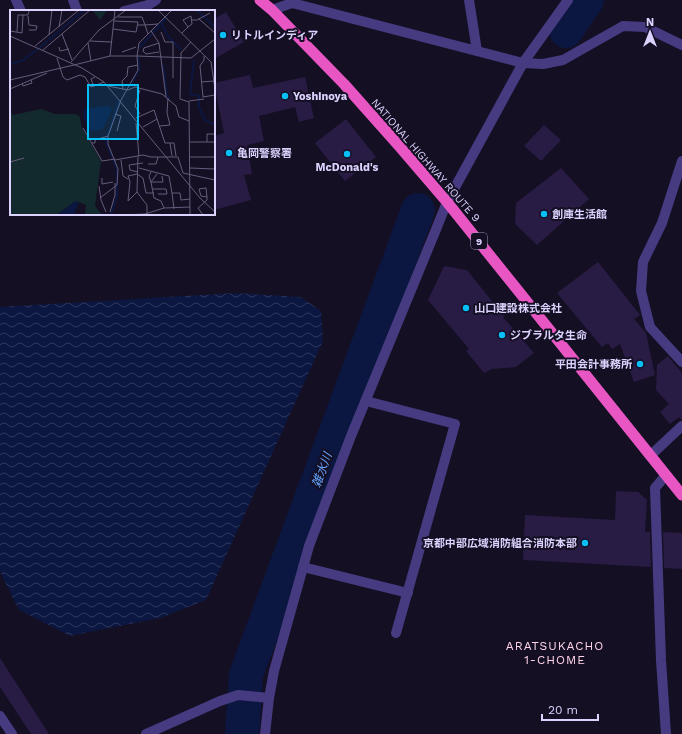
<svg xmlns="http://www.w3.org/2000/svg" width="682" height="734" font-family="'Work Sans','Noto Sans JP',sans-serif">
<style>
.water{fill:url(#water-waves)}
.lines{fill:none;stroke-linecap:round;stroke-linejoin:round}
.river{stroke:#0b1740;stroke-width:34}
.building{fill:#281b44}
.minor{stroke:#463b81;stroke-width:10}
.tertiary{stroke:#463b81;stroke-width:10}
.trunk{stroke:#e856c4;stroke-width:11}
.poi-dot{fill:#06bff6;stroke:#150f23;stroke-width:1.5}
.labels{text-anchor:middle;stroke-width:4;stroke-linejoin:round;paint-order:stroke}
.shield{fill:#150f23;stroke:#a098bc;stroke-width:1}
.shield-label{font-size:10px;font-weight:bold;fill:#dcd2fe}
.poi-label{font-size:11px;font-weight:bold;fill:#dcd2fe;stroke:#150f23;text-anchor:start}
.street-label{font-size:11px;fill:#dcd2fe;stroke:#150f23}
.water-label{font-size:12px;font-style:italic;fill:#62a1fb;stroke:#150f23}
.neighbourhood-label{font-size:12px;letter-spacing:1px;fill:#fed4e9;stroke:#150f23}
.inset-river{fill:none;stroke:#0b1740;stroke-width:2}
.inset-road{fill:none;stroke:#655d7b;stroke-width:1}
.view{fill:#06bff6;fill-opacity:0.15;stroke:#06bff6;stroke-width:2}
.inset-edge{fill:none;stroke:#dcd2fe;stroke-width:2}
</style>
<defs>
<pattern id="water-waves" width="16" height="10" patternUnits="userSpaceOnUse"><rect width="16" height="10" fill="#0b1740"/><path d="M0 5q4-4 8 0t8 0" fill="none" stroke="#2e385d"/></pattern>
</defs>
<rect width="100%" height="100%" fill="#150f23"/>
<path class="water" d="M235,293L301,297L321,311L323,341L206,600L160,618L70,636L19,610L0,572V307Z"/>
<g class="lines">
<g class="river">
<path d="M566,31L587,0"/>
<path d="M242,734L246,675L418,210"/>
</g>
</g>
<g class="building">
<path d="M226,12L244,42L214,59V19Z"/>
<path d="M250,75L253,88L305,77L314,118L299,122L295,107L259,116L264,141L247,145L252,174L244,175L251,200L214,210V136L224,133L214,83Z"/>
<path d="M346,119L376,157L345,181L315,143Z"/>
<path d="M544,125L561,140L541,161L524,146Z"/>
<path d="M561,168L589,199L537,245L515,224L516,203Z"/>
<path d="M598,262L640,315L634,319L646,333L655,375L634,382L620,344L612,349L608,343L602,347L557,293Z"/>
<path d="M444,266L467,270L504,316L503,317L534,353L516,367L492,369L484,373L466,351L469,349L428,300Z"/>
<path d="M668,356L682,373V420L679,417L670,424L660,412L669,404L656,390L657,365Z"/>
<path d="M616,491L638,492L647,500L645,532H650L651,567L523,560L525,515L615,520Z"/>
<path d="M663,532L682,533V569L664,568Z"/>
<path d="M0,658L49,734H31L0,687Z"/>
</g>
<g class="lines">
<g class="minor">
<path d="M16,0L21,11"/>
<path d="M73,0L77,11"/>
<path d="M469,0L477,51"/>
<path d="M272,10L292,3L523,63L543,64L563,60L623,26L645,27L682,45"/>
<path d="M124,11L148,5L156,0"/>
<path d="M682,161L662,223L643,262L641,291L650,327L682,362"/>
<path d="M366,401L455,424L396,633"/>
<path d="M651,455L682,426"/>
<path d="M303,567L408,593"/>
<path d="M0,716L12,734"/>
<path d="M146,734L220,701L238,695L269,698"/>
<path d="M666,734L661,660L655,488L666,475"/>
</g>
<path class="tertiary" d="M265,734L269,698L274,671L309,546L351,436L437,227L447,202L523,63L568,0"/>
<path class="trunk" d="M260,0L272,10L344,84L400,147L447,202L682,495"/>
</g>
<g class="poi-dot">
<circle cx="223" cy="35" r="4"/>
<circle cx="285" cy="96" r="4"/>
<circle cx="229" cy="153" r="4"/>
<circle cx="347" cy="154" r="4"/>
<circle cx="544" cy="214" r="4"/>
<circle cx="466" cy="308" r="4"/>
<circle cx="502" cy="335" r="4"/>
<circle cx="640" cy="364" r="4"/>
<circle cx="585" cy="543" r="4"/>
</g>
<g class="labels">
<rect class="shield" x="471" y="233" width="16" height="16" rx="3"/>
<g class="shield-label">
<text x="479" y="245">9</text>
</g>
<g class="poi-label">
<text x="231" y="39">リトルインディア</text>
<text x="293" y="100">Yoshinoya</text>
<text x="237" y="157">亀岡警察署</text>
<text x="347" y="171" text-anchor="middle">McDonald's</text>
<text x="552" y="218">創庫生活館</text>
<text x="474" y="312">山口建設株式会社</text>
<text x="510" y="339">ジブラルタ生命</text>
<text x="632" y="368" text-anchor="end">平田会計事務所</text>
<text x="577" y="547" text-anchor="end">京都中部広域消防組合消防本部</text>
</g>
<g class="street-label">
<text transform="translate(426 160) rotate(49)" y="4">NATIONAL HIGHWAY ROUTE 9</text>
</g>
<g class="water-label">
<text transform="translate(322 470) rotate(-70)" y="4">雑水川</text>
</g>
<g class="neighbourhood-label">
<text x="555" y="650">ARATSUKACHO<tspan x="555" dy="14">1-CHOME</tspan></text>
</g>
</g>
<g transform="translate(10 10)">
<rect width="205" height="205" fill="#150f23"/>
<path d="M82,0H97L90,10Z" fill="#122a2d"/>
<path d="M31,99L45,104H66L70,107L72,118L91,151L85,196L92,205H75L76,195L66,191L47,205H0V101L3,105Z" fill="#122a2d"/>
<path d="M95,96L100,97L102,100L93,119L83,121L80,120L73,107L74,99ZM64,192H69L64,205H47Z" fill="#0b1740"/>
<path class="inset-river" d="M187,0L205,17M152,14L157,25L171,40M129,38L157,7M184,49L180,84L189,86V97L195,110L205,115M0,54L13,50L28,39L74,0M153,55L157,86L160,88M119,78L130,58L128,45M101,205L107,185V160L96,132L109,90"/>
<path class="inset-road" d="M148,0L201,52L205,79M18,6L19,15L27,16L26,20H19M108,7H132L135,15L148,14M189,9L205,23M182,10H187L200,3M128,15H135L138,24M49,17L52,0M103,19L126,22L128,12L104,11M0,21L12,23L13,5H18L19,1M141,21L149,33L156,87M7,22L8,5H13M151,22L155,32H163V68M172,23L178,17L182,14L181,6L173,10L178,17M52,24L62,50M39,25L42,0M0,26L72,58L94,72L190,188L205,202M80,31L101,32M78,33L81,51M149,33L134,38L133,41L136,44L149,42M25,36L69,0M49,37L50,41L59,39M33,40L80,0M112,42L126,37M100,46L105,0M194,46V50L190,56L193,87L205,85M47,48L53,67L57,70L70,65L75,67L81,77L94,72M61,52L89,20L116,0M64,55L100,46H127L129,33L162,0M0,70L64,55M191,72L204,71M12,73L13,76L22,73L21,70M98,76L118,80L125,77L152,84L166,96L169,107L179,111M84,77L81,69L85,67M0,79L37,63M113,79L112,71L117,66L118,57L128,55M130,80L125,96L130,104M179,91L194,89M105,104L111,106L107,121M126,108L144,100L155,133H160L162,146M126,113L129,146M150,116L160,115L157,103L158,88M133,117L147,109M73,118L92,151L105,149M179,132H205M197,132V124H205M82,133H85V130L98,126M160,133H164L166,146M128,146L127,182L137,195V205M179,147H205M105,150L133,145L141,147H168L173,163L205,170V175M111,150L113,166L118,169M0,152L14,148M138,154H146L148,147M129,158L159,166L162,183H170L171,190L180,189M180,158L205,159M128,162L120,160L119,155L133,153M141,162L139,166L141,172H153L152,166M147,164L141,172L144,188L151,191L154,198M92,168V174L103,172M89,176L91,190L96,202M143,179H156L157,184H148M127,182L118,191L120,172L118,166L127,164L133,168L136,183H144M162,183L164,199M90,188L107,175L108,159L98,134V126L111,90L128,60L127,46L181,48L205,29M100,202L105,185V173M112,205L135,204L154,198L180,197M180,205L179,92L170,89L171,43L181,32M193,205L188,198L197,190V187L196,178L189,179L191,186L197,187"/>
<path class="view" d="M78,75H128V129H78Z"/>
<rect width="205" height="205" class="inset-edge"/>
</g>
<g transform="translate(650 32)" stroke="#150f23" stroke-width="3" paint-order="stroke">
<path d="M0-3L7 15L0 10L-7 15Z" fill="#dcd2fe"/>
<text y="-6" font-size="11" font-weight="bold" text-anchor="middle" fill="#dcd2fe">N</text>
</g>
<path d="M542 714v6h56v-6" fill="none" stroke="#dcd2fe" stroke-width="2"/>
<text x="548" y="714" font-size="12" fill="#dcd2fe" stroke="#150f23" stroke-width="3" paint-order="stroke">20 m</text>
</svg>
